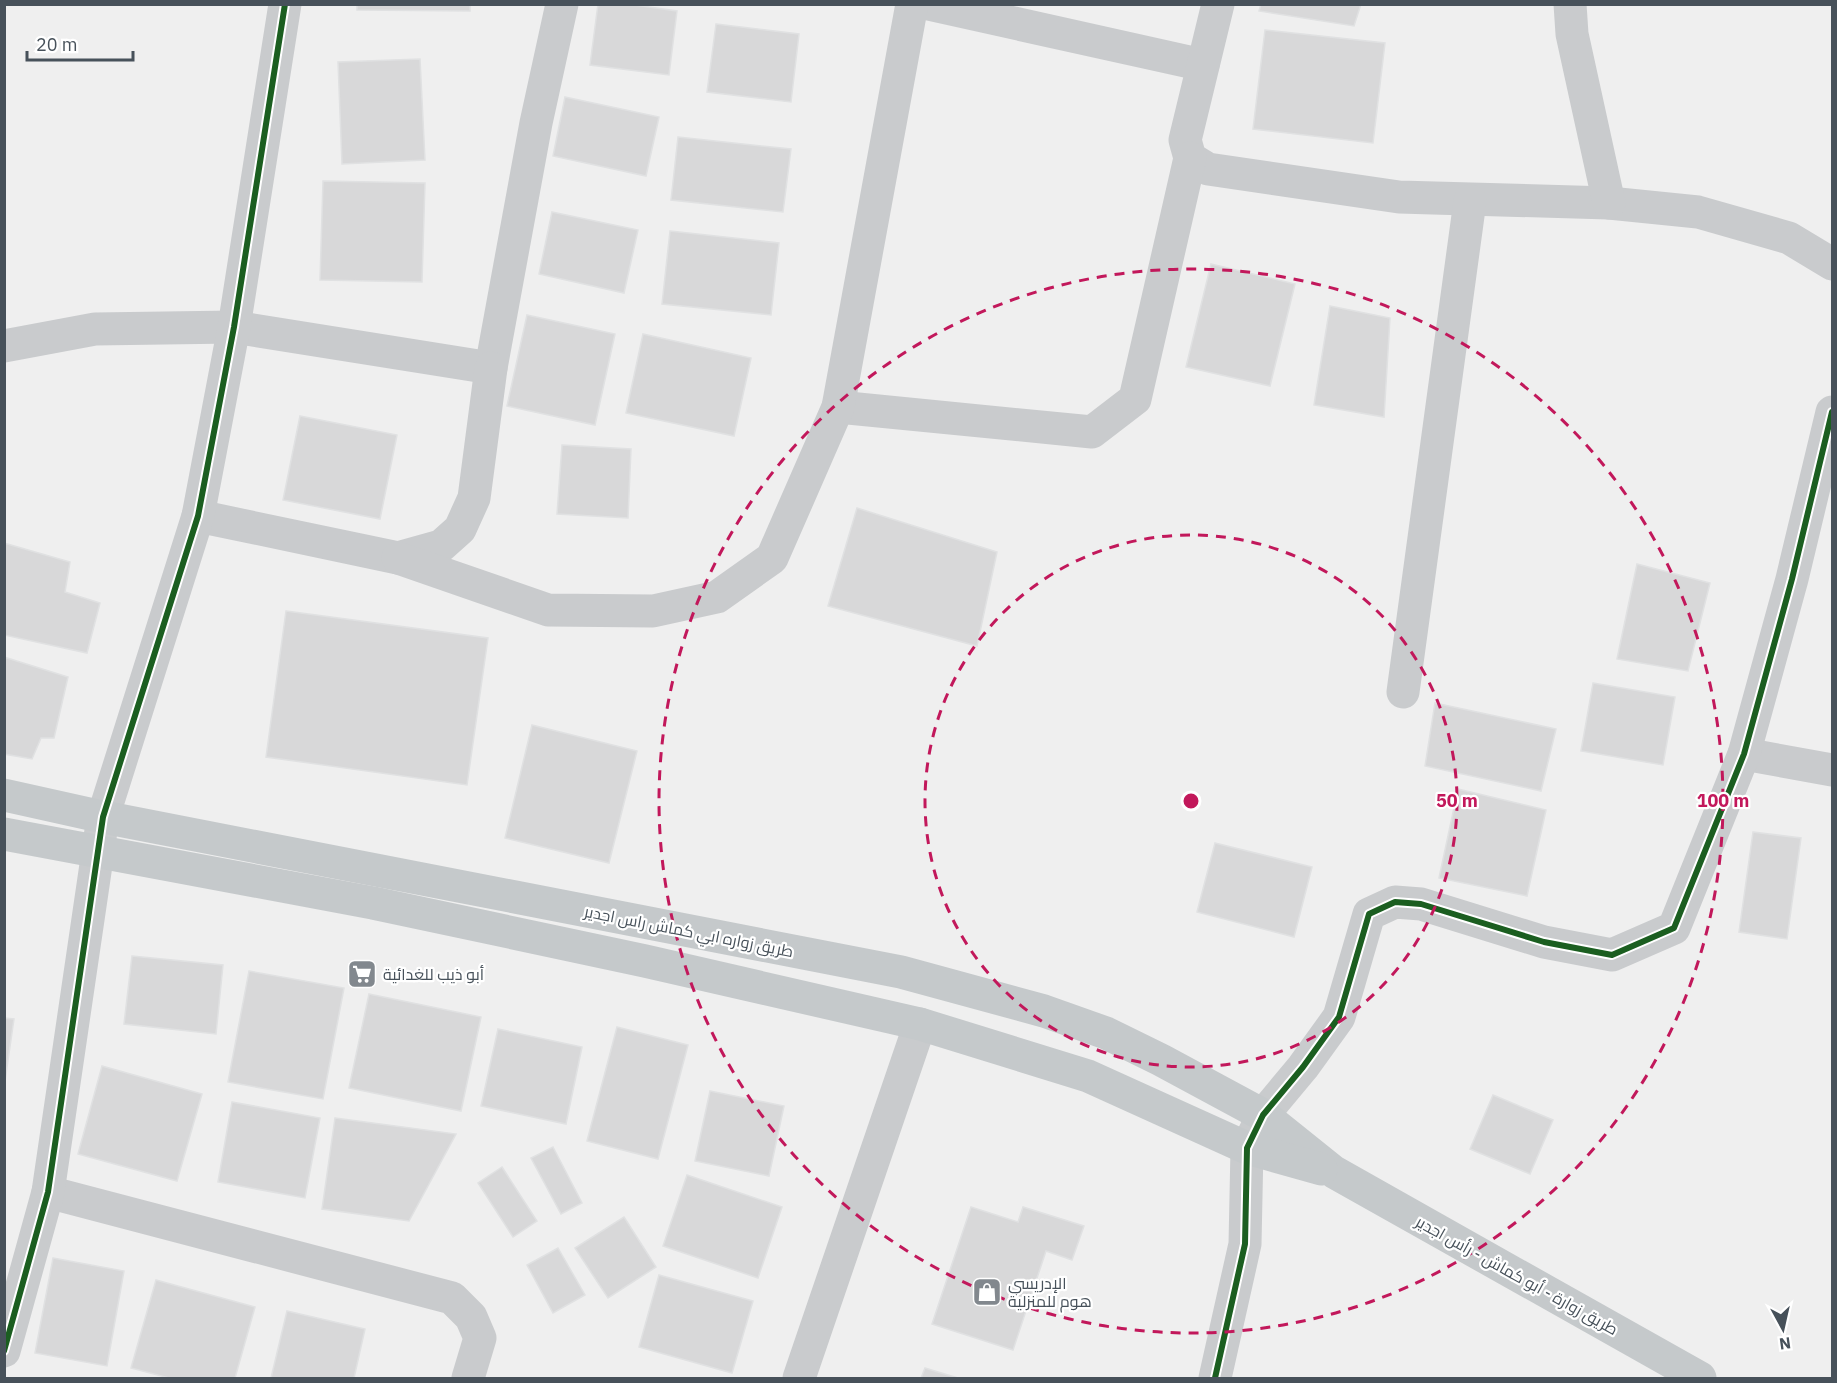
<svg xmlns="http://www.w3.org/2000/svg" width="1837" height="1383" font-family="'IBM Plex Sans',Cairo,sans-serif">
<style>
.building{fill:#d8d8d9;stroke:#e0e1e2;stroke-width:1.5}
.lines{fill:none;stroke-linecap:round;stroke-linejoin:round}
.minor{stroke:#c9cbcd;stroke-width:33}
.primary{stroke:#c5c9cb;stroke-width:33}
.cycleway-casing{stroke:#fff;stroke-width:10}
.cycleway{stroke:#1b5e20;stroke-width:6}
.ring{fill:none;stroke:#c2185b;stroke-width:3;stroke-dasharray:10 8}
.labels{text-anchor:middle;stroke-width:4.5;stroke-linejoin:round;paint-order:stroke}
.street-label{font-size:16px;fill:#47515a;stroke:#fff}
.poi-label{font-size:16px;fill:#47515a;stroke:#fff;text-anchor:start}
.centre{fill:#c2185b;stroke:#fff;stroke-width:3}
.ring-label{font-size:18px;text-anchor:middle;font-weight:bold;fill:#c2185b;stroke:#fff;stroke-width:4.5;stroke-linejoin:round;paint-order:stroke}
</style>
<rect width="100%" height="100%" fill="#efefef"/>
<g class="building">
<path d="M357,4H470V11L357,10Z"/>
<path d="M598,4H628L677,11L669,75L590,65Z"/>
<path d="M1261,4H1361L1354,26L1259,11Z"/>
<path d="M716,24L799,34L791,102L707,92Z"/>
<path d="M1265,30L1385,43L1373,143L1253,129Z"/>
<path d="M420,59L425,160L342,164L338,62Z"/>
<path d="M565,97L659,117L646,176L553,156Z"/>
<path d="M678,137L791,149L783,212L671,200Z"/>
<path d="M323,181L425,183L422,282L320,280Z"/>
<path d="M552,212L638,230L624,293L539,274Z"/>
<path d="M670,231L779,243L771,315L662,304Z"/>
<path d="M1211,264L1295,284L1270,386L1186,367Z"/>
<path d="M1330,306L1390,318L1384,417L1314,405Z"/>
<path d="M527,315L615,334L595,425L507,406Z"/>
<path d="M643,334L751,358L734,436L626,413Z"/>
<path d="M300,416L397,435L380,519L283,500Z"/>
<path d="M562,445L631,449L628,518L557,514Z"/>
<path d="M857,508L997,552L977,646L828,606Z"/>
<path d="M4,543L70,562L65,592L100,603L87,653L4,635Z"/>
<path d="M1637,564L1710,583L1688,671L1617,659Z"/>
<path d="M286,611L488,638L467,785L266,757Z"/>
<path d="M4,657L68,677L54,738H41L32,759L4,754Z"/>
<path d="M1593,683L1675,697L1663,765L1581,751Z"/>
<path d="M1435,703L1556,729L1541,791L1425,766Z"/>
<path d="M532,725L637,751L609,863L505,838Z"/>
<path d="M1458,789L1546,810L1527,896L1439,878Z"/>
<path d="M1753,832L1801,838L1787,939L1739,932Z"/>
<path d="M1215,843L1312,867L1294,937L1197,912Z"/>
<path d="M132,956L223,965L216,1034L124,1024Z"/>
<path d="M249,971L344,988L323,1099L228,1082Z"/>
<path d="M369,994L481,1017L461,1111L349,1088Z"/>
<path d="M4,1018L14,1019L4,1088Z"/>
<path d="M617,1027L688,1045L658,1159L587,1141Z"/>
<path d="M498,1029L582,1047L566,1124L481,1106Z"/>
<path d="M102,1066L202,1094L177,1181L78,1154Z"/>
<path d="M710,1091L784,1106L769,1176L695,1161Z"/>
<path d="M1493,1095L1553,1120L1530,1174L1470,1149Z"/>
<path d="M232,1102L320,1118L305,1198L218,1182Z"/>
<path d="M335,1118L456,1134L409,1221L322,1209Z"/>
<path d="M553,1147L582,1203L561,1214L531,1158Z"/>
<path d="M502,1167L537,1221L513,1237L478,1183Z"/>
<path d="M687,1175L782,1207L758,1278L663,1246Z"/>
<path d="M971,1207L1018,1222L1023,1207L1084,1226L1072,1260L1046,1251L1013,1350L932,1324Z"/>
<path d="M624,1217L656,1267L608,1298L575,1248Z"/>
<path d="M558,1248L585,1295L553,1313L527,1265Z"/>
<path d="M53,1258L124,1271L107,1366L35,1353Z"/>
<path d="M659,1275L753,1301L732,1373L639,1347Z"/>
<path d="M156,1280L255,1307L235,1378H169L131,1368Z"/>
<path d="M287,1311L365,1329L354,1378H271Z"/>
<path d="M925,1368L958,1378H921Z"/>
</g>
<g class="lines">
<g class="minor">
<path d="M928,4L1203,65"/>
<path d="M1218,4L1185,140L1190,158L1208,169L1399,197L1609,203L1698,212L1789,238L1832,264"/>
<path d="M1570,4L1572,34L1609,203"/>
<path d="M4,346L95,329L234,327L491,368L536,123L562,4"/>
<path d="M838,407L1092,432L1135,399L1190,158"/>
<path d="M198,516L398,558L441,546L460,529L474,498L491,368"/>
<path d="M398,558L548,610L653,611L717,597L772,558L838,407L912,4"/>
<path d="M1403,692L1470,201"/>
<path d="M1744,754L1832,770"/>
<path d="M48,1192L452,1298L471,1317L480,1338L468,1378"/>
<path d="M4,1351L48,1192L103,817L198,516L234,327L285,4"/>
<path d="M799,1378L920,1024"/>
<path d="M1215,1378L1245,1244L1247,1148L1263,1115L1303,1067L1339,1017L1369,914L1395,902L1421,904L1544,942L1612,955L1674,928L1744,754L1792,579L1832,412"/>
</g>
<g class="primary">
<path d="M4,795L103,817L901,972L1044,1011L1106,1033L1161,1060L1263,1115L1334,1172L1700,1378"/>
<path d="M4,834L373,903L645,961L920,1024L1088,1076L1247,1148L1321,1169"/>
</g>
<g class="cycleway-casing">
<g id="cycleway">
<path d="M4,1351L48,1192L103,817L198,516L234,327L285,4"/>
<path d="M1215,1378L1245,1244L1247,1148L1263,1115L1303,1067L1339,1017L1369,914L1395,902L1421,904L1544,942L1612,955L1674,928L1744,754L1792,579L1832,412"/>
</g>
</g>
<use href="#cycleway" class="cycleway"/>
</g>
<g class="ring">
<circle cx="1191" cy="801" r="266"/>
<circle cx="1191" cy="801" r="532"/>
</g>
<defs>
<g id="supermarket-square" transform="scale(1.5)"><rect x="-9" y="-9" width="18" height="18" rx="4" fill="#82888e" stroke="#fff"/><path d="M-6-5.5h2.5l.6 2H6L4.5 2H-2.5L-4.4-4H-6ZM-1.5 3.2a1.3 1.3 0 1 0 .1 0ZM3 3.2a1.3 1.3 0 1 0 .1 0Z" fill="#fff"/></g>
<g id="shop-square" transform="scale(1.5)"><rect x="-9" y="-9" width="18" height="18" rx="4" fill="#82888e" stroke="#fff"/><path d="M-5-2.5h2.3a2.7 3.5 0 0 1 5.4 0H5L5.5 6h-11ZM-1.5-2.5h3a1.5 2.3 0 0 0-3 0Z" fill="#fff"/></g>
</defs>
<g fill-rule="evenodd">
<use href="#supermarket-square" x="362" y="974"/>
<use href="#shop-square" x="987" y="1292"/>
</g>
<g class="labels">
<g class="street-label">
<text transform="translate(689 931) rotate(11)" y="6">طريق زواره ابي كماش راس اجدير</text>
<text transform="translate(1517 1275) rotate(29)" y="6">طريق زوارة - أبو كماش - رأس اجدير</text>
</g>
<g class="poi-label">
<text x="383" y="980">أبو ذيب للغدائية</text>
<text x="1008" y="1289">الإدريسي<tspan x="1008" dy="18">هوم للمنزلية</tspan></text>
</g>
</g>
<circle cx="1191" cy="801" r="9" class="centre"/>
<g class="ring-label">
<text x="1457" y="807">50 m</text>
<text x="1723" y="807">100 m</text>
</g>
<rect width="1837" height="1383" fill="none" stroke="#47515a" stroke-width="12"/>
<g transform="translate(1783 1329) rotate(172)" stroke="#ffffff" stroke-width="4.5" paint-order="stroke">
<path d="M0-4.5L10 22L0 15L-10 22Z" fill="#47515a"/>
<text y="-9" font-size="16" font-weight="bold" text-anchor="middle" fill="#47515a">N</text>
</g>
<path d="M27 51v9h106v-9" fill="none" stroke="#47515a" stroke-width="3"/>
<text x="36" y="51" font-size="18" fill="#47515a" stroke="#ffffff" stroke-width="4.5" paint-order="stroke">20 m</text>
</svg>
